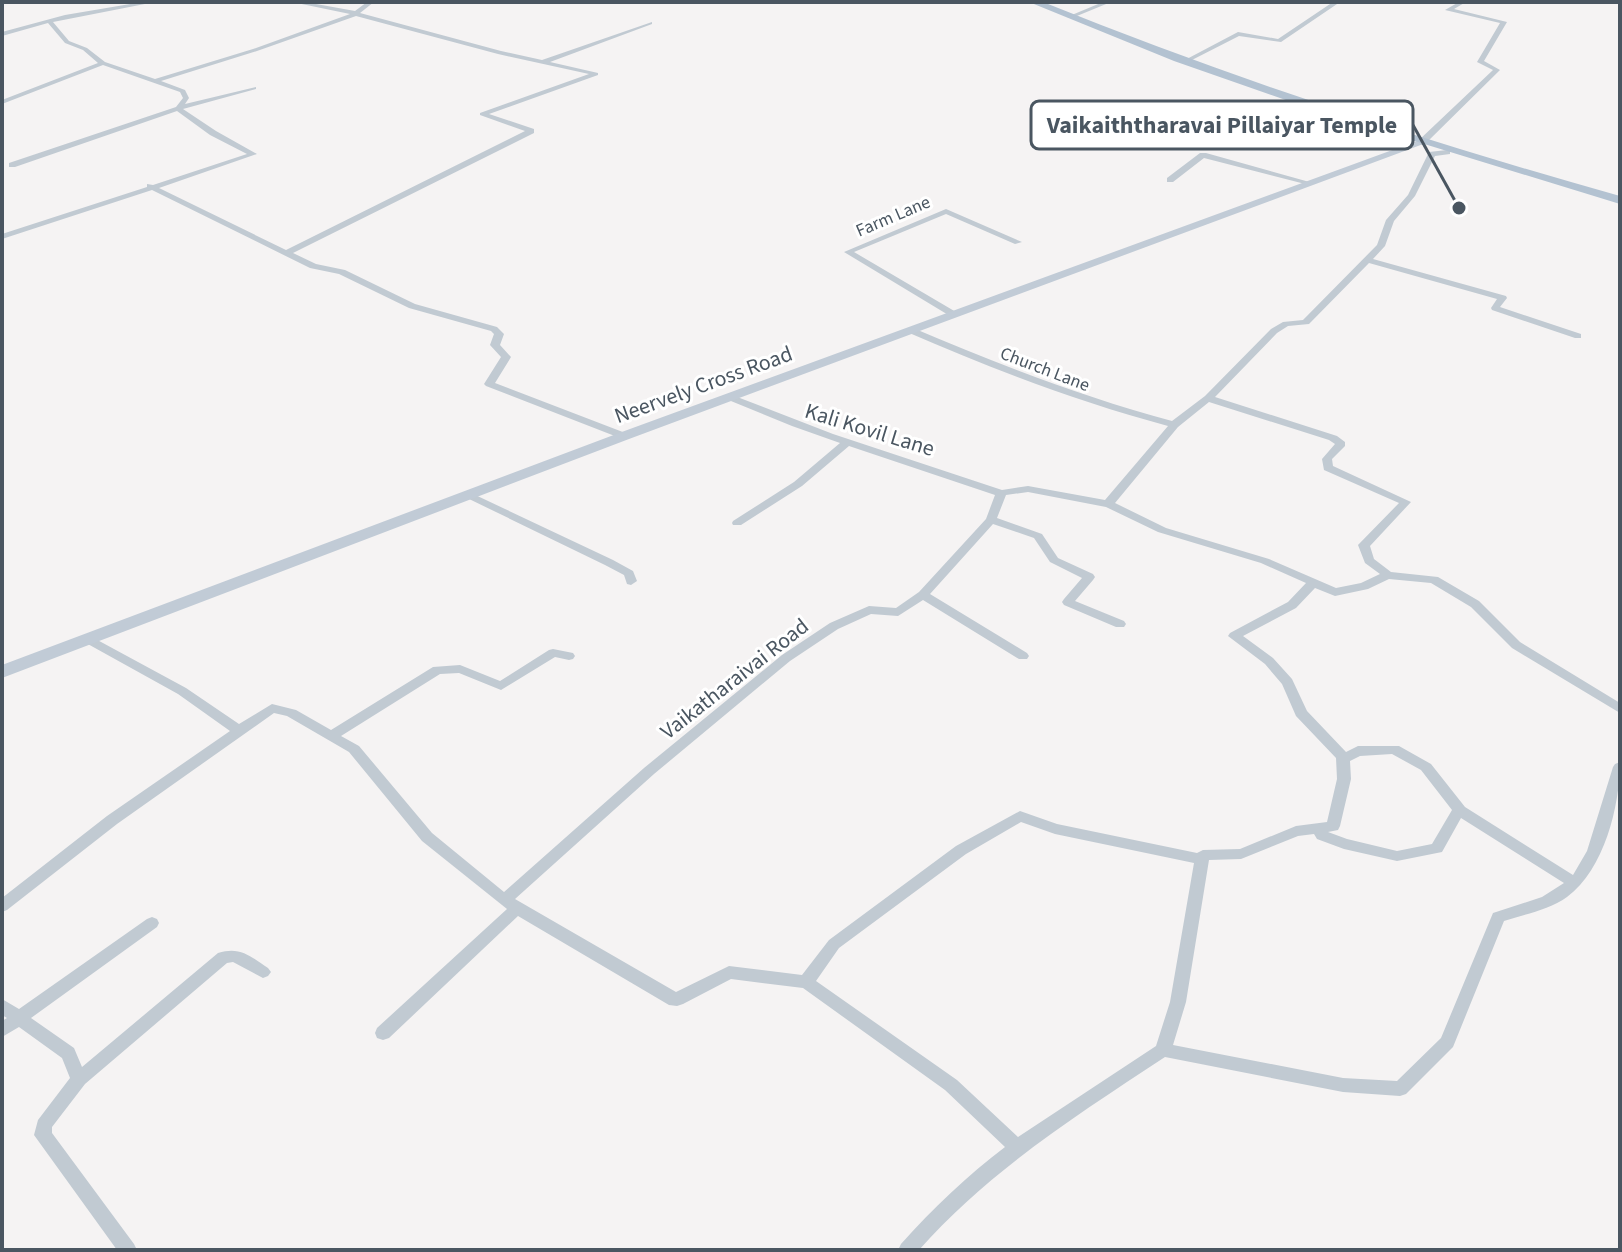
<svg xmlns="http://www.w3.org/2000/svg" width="1622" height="1252" font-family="'Source Sans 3',sans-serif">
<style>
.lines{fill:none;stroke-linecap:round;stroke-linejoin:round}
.street{fill:#c1cad2;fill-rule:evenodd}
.secondary{fill:#c1cbd6;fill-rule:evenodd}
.primary{fill:#b3c2d1;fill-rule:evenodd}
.labels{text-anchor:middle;stroke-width:6;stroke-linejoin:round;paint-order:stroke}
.far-street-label{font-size:18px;fill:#4a5661;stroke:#fff}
.street-label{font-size:22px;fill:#4a5661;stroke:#fff}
.leader{fill:none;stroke:#4a5661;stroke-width:3}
.callout-dot{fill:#4a5661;stroke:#fff;stroke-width:3}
.callout{fill:#fff;stroke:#4a5661;stroke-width:3}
.callout-label{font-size:24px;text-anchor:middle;font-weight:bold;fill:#4a5661}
</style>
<rect width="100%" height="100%" fill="#f5f3f3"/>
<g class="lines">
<g class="street">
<path d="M142,2H155L53,22L69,41L87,48L105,62L155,79L253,49L350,14L292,2H305L355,11L367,2H374L360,13L501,51L542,60L652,22V24L550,62L598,73V75L489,114L534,129V133L293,253L316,264L345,270L415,304L497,327L504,334L500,345L511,357L495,383L628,434V438H620L486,386L484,384L501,357L490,345L494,334L491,331L409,308L339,274L310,268L152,190L2,239V234L147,187V184L153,185L247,154L210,135L177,111L15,167H9V163L176,107L183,98L180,92L103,65L2,104V100L98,63L83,50L65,43L48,23L2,36V32L65,15ZM356,16L498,54L589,74L480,113V115L525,131L286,250L159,188L257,154L216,131L183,109L256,89V87L185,104L189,98L185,90L161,81L257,51Z"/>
<path d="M1103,2H1111L1072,18L1067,17Z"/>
<path d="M1333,2H1340L1281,42L1239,36L1188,62L1183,61L1238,32L1278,39Z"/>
<path d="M1459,2H1466L1454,9L1507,22L1484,61L1500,70L1424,145H1418V141L1493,70L1477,62L1500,23L1445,10Z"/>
<path d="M1447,150H1450V154L1435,156L1415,196L1394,221L1385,246L1373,259L1506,296L1507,298L1500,307L1581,334V338H1575L1492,310L1491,308L1497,299L1369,263L1309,324L1288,326L1277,333L1215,397L1337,436L1345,442V446L1332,459L1333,466L1411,502L1370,546L1374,559L1391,572L1438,577L1479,601L1520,642L1620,703V713L1512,648L1471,607L1431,583L1389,579L1368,589L1335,596L1315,588L1296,608L1243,636L1273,658L1292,679L1307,711L1346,752L1358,746H1399L1431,764L1465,807L1573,875L1587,851L1613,767L1615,764L1620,762C1620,806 1604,870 1567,897C1549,910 1525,914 1504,921L1453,1047L1406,1094L1400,1096L1343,1092L1165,1057C1077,1115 989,1171 919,1250H898L901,1244C933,1208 967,1176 1005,1147L945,1090L803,988L731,979L683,1004L677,1006L669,1005L518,916L389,1038L383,1040L377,1038L375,1033L377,1028L507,909L422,841L349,752L287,716L274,713L117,824L7,910L2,912V898L107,816L230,731L178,694L86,643L84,640L86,637L90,636L186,688L239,724L272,704L296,710L331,730L433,667L460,665L500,681L549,650L553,649L573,653L575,656L573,659L569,660L555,657L501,690L459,673L440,674L341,736L359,746L432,833L504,892L644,768L782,655L830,623L869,606L896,608L919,592L986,519L995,495L849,446L802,486L741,525H733L732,523L733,521L794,482L840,443L792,426L726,399V395H732L833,434L1002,490L1028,486L1105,500L1168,426C1078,402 992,369 907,332V328H913C998,364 1083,397 1172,421L1205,396L1271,329L1283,322L1303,320L1377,245L1386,220L1408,195L1429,152ZM1209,402L1329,440L1335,444L1322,459L1324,470L1399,503L1358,545L1365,563L1380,574L1361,583L1336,588L1269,559L1166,528L1115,503L1178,427ZM1028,492L1106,507L1158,532L1261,563L1306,583L1288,602L1230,633L1228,636L1265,664L1282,684L1296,716L1336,758L1337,779L1327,822L1296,826L1240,849L1203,850L1197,853L1057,824L1020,811L956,846L829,940L802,975L729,966L676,992L515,899L654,774L790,661L838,629L871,614L898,616L923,600L1019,659H1027L1029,656L1027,653L930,594L993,524L1034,538L1050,562L1082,578L1064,599L1062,602L1064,605L1116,627H1124L1126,624L1124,621L1075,601L1093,580L1095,577L1093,574L1058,558L1042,534L997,518L1006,495ZM1392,754L1421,770L1452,810L1432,844L1397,851L1347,839L1328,832L1338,830L1340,826L1351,779L1350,761L1360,756ZM1461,818L1564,883L1542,897L1493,913L1441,1038L1397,1081L1343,1078L1173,1045L1186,1002L1209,860L1241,859L1298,836L1314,834L1317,839L1344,849L1397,861L1442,852ZM1021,822L1055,834L1194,863L1170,1002L1156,1046L1018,1137L957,1080L816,981L839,948L966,854Z"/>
<path d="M1200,153H1206L1313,183L1309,185L1204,158L1173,182H1167V178Z"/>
<path d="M946,209L1022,242L1015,244L946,214L854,252L956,312V316H950L844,252Z"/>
<path d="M469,492L613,560L633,571L637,581L631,585L627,584L624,575L605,565L465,497L464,495Z"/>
<path d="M152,917L157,919L159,923L157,927L31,1018L74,1048L82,1067L218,953C240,946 250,956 268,968L271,972L268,976L263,978L233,962L227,963L85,1084L52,1127V1133L134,1244L137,1250H117L34,1135L38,1120L70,1078L62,1058L19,1027L2,1037V1021L7,1018L2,1015V999L19,1009L147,919Z"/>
</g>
<path class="secondary" d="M1417,141L1426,143L629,439L2,678V665L619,433Z"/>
<path class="primary" d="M1029,2H1043C1231,78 1424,141 1620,196V204L1320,112L1174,61Z"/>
</g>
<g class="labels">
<g class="far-street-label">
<text transform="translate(893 216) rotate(-23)" y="6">Farm Lane</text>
<text transform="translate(1045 369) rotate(21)" y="6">Church Lane</text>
</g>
<g class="street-label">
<text transform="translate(703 384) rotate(-20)" y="8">Neervely Cross Road</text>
<text transform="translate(870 429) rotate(17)" y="8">Kali Kovil Lane</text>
<text transform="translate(734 678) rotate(-38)" y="8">Vaikatharaivai Road</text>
</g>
</g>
<path class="leader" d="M1459 208L1413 125"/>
<circle class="callout-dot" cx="1459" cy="208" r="8"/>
<rect class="callout" x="1031" y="101" width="382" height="48" rx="8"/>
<g class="callout-label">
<text x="1222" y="133">Vaikaiththaravai Pillaiyar Temple</text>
</g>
<rect width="1622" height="1252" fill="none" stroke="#4a5661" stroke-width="8"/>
</svg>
